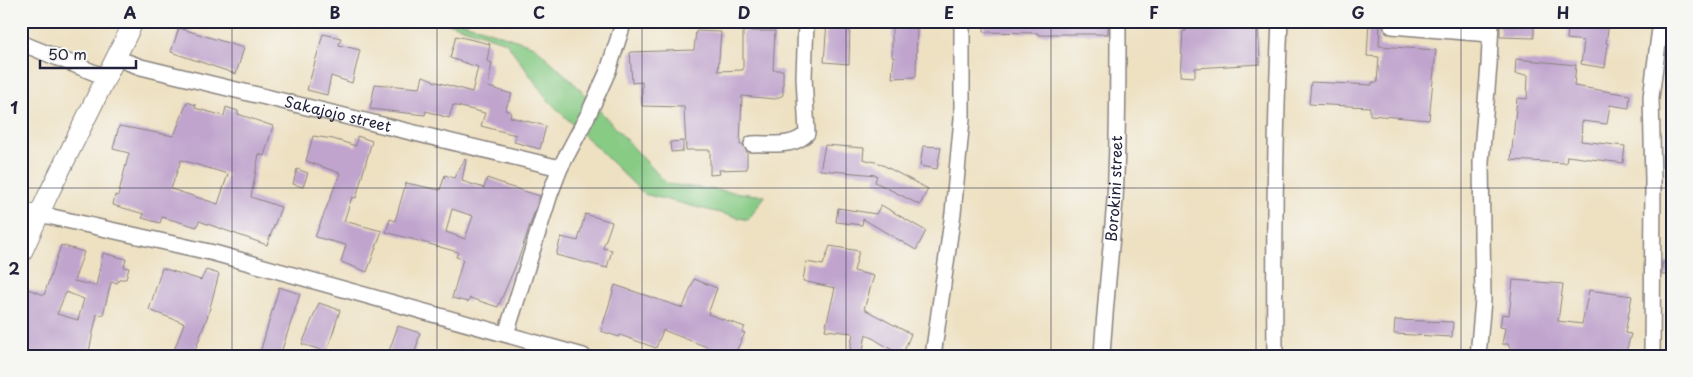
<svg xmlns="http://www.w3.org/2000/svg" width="1693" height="377" font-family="'Playpen Sans',sans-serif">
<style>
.green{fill:#87cb85;stroke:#547660}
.building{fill:#c0a4cd;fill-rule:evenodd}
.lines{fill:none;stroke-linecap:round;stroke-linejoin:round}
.minor-casing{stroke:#88827e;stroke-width:18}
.tertiary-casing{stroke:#88827e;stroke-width:21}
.minor{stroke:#fff;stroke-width:15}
.tertiary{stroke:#fff;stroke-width:19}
.grid{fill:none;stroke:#22223b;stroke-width:1;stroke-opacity:0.55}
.labels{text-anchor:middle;stroke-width:4;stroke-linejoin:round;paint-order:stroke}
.street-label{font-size:15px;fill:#22223b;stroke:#f6f6f2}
.neatline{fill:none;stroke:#22223b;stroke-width:2}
.grid-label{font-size:16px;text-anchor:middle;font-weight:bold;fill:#22223b}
</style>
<rect width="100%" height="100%" fill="#f6f6f2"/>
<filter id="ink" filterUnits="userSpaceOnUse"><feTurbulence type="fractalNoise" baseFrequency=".02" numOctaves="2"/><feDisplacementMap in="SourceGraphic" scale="10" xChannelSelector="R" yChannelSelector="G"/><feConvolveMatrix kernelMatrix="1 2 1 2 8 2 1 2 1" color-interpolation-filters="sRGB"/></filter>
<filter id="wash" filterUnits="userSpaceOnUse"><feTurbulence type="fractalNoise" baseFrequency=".0096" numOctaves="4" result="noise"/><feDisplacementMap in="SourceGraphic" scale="20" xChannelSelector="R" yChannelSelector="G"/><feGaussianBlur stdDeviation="1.12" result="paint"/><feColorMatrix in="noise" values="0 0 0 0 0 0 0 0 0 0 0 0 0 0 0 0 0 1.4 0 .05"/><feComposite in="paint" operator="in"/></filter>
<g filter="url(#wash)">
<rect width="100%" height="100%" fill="#eee1c2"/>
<path class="green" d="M436,21H458L534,46L576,85L667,184L765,196L748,220L644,194L548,100L506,42L451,24Z"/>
<g id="blocks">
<g class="building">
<path d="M827,21H850L849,64L824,62Z"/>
<path d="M892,21H917L916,77L892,78L894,57H892Z"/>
<path d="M984,21H1108V34H1048V35H1038V33L984,32Z"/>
<path d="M1186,21H1258L1260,64L1195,68V77L1180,76L1183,31H1186Z"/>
<path d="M1369,21H1380L1379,46L1436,50L1429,120L1370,115V107L1309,104L1311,82L1372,85V82L1377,83L1379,57L1367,56Z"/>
<path d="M1514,21H1534V38L1500,37V26H1514Z"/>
<path d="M1569,21L1609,23L1606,43L1608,44L1605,68L1581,64L1584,41L1567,39Z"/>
<path d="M179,28L244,48L236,74L171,52Z"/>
<path d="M696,31L721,32L718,71L743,70V31H775L773,70H783V95L775,99L742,96L740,145H743L747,152V169L719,170L720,174L710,175V150H686L684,107L642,106V82L632,83L630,52L694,50Z"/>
<path d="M323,34L341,38L339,45L360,50L352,83L331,76L327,95L307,90Z"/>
<path d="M456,36L490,44L487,61L492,63L488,87L512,94L505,110L511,112L510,117L546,126L540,149L514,142L516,135L481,126L485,113L453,105L449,118L426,111L425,115L370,109L375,84L420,88L423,76L433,80V81L472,92L478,67L450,58Z"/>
<path d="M1516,59L1576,65L1574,86L1630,95L1629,108L1610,105L1607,124L1582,121L1581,141L1625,146L1623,163L1567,156L1566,163L1511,160L1517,98L1527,99L1528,75L1515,74Z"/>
<path d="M187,102L196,105L195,108L224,116L226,107L238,111V114L273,126L264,156L259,154L251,197L281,207L267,245L199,221L197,227L162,217L160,223L142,218L144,214L113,205L115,195L118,196L129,153L113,149L119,126L174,136ZM181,160L228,174L218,204L171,189Z"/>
<path d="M313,136L333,139L356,146L357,136L372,141L356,198L352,197L344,221L382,231L367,272L341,262L346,245L315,237L340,173L306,161Z"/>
<path d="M683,141V151L671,152L670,142Z"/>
<path d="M825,145L864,148L863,159L879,163L928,189L920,205L875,182L877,175L820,170Z"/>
<path d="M923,146L941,147L937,169L920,166Z"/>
<path d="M465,159L466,160L462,181L484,188L487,178L504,184V185L540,196L518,260L498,307L470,298L468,302L452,298L463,259L456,257L458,252L386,232L390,219L395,221L406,183L440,190L445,175L454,178ZM452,209L473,216L465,239L446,232Z"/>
<path d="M297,169L308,173L303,187L293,184Z"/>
<path d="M881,205L926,231L916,250L863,219L862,225L836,222L838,208L876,214Z"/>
<path d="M585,214L612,222L603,248L612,250L607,268L556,255L561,237L578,241Z"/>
<path d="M61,245L84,252L74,281L96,286L103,253L126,259L124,267L129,268L126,279H120L117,283L111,282L103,315L97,314L88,356H50L41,354V356H21V299L24,300L28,289L44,295ZM66,292L84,299L78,320L57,314Z"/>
<path d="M830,246L859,251L854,271L874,276L864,309L911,334L902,356L866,334L862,356H849L853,333L825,330L835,288L803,281L806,262L823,265Z"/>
<path d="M1672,262V275H1662V263Z"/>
<path d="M162,268L201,280L206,270L219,274L208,315L193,356H172L184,323L149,310Z"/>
<path d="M694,279L717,288L708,314L745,327L742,332L745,333L734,356H730L663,330L656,348L620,335L619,337L601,331L615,285L683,308Z"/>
<path d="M1513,280L1563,284L1558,321L1582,324L1589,290L1632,296L1625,333L1631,334L1625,356H1582L1510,349L1508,344H1502L1505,328L1500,327L1502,314L1509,315Z"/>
<path d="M279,287L300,294L280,356H259Z"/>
<path d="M319,303L340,310L327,352L302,344Z"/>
<path d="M1395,320L1453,322L1452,337L1394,334Z"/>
<path d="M398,326L420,333L414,356H404L389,351Z"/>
</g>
</g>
</g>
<g filter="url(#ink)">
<use href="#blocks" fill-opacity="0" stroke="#88827e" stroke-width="1"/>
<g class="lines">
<g class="minor-casing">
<g id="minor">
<path d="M1392,26L1489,34"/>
<path d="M21,43L105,77"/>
<path id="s1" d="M116,58L141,67L560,168"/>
<path d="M752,144C771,143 794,148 807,133L804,77L806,21"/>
<path d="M21,210L214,253L583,356"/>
<path d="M506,334L550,194L560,168L588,115L608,71L624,21"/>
<path d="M933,356L953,213L962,119V21"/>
<path id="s2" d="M1102,356C1105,304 1111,252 1115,200C1118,141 1118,81 1118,21"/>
<path d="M1275,356C1274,244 1275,133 1280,21"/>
<path d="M1478,356L1483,300L1481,162L1489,65L1491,21"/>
<path d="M1652,356L1653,180L1651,97L1661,21"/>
</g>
</g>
<g class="tertiary-casing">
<path id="tertiary" d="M21,255L48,195L134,21"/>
</g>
<use href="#minor" class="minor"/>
<use href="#tertiary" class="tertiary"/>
</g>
</g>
<path class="grid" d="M232,21V356M437,21V356M642,21V356M846,21V356M1051,21V356M1256,21V356M1461,21V356M21,188H1672"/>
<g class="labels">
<g class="street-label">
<text dy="5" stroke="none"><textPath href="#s1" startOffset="229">Sakajojo street</textPath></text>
<text dy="5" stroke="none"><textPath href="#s2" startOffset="168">Borokini street</textPath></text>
</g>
</g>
<rect width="1693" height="377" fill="none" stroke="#f6f6f2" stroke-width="55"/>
<path d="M40 60v8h96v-8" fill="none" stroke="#22223b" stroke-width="2.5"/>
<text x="48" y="60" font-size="15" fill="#22223b" stroke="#f6f6f2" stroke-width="4" paint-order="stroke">50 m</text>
<rect x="28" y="28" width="1638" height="322" class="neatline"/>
<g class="grid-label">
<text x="130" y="19">A</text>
<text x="335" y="19">B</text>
<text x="539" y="19">C</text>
<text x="744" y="19">D</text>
<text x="949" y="19">E</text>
<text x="1154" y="19">F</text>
<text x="1358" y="19">G</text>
<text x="1563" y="19">H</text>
<text x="14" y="114">1</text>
<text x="14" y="275">2</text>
</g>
</svg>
